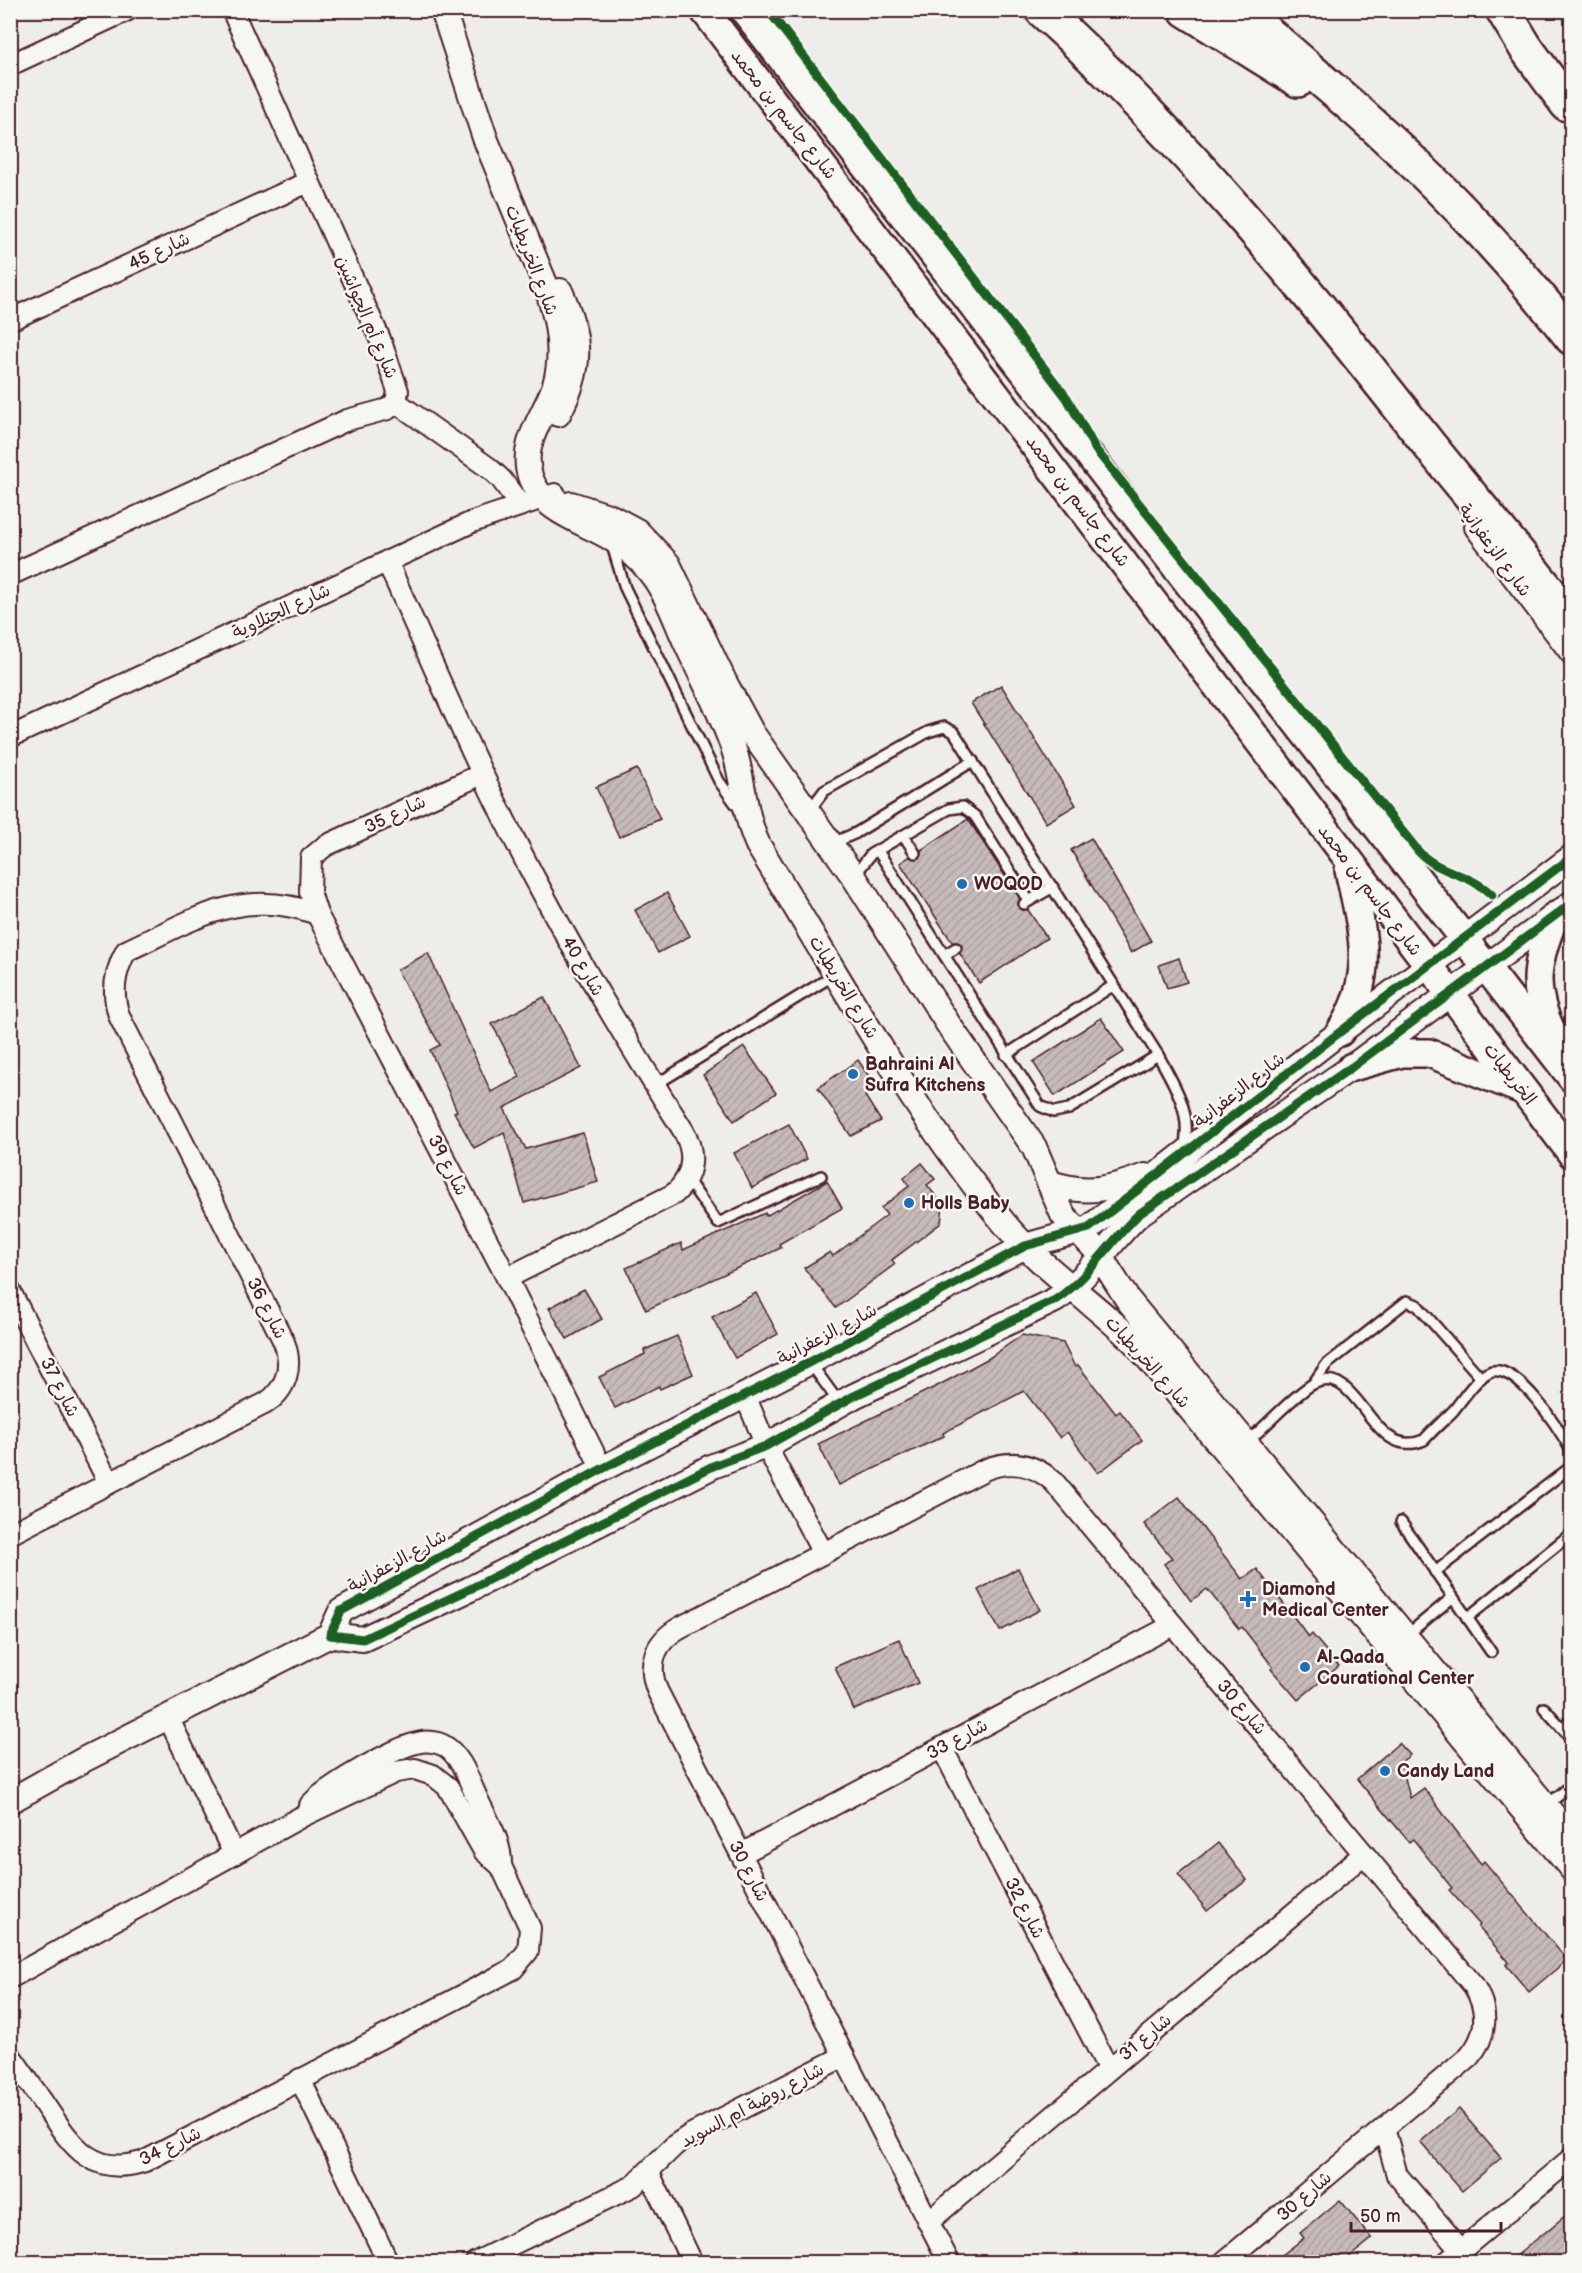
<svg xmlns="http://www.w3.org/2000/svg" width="1582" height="2273" font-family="'Balsamiq Sans','Playpen Sans Arabic',sans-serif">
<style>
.building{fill:url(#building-hatch);stroke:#4a1f2b;stroke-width:1.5}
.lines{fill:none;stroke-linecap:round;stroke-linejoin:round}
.service-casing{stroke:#4a1f2b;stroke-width:14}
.minor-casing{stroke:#4a1f2b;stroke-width:24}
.tertiary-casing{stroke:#4a1f2b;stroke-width:28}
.secondary-casing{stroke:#4a1f2b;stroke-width:32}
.motorway-casing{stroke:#4a1f2b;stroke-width:38}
.service{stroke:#f6f6f2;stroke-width:9}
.minor{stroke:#f6f6f2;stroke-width:20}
.tertiary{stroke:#f6f6f2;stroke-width:24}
.secondary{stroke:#f6f6f2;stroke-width:27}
.motorway{stroke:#f6f6f2;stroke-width:33}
.cycleway-casing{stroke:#f6f6f2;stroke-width:13}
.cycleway{stroke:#1b5e20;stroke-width:9}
.poi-dot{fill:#1f6fb2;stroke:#f6f6f2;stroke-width:2}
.labels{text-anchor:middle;stroke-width:5;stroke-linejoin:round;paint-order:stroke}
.street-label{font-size:18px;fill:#4a1f2b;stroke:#f6f6f2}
.poi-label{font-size:18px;font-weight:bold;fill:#4a1f2b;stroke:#f6f6f2;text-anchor:start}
</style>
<defs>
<pattern id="building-hatch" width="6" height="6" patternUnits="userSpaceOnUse" patternTransform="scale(1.5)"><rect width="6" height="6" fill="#c6babb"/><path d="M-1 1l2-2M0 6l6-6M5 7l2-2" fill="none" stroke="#ac9fa1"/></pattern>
</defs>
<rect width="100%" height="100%" fill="#efedea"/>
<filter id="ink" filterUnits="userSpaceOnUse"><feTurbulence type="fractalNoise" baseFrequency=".0167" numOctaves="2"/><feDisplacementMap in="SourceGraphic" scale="12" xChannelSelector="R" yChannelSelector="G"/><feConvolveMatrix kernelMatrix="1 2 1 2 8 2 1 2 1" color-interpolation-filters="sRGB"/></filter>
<g filter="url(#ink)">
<g class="building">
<path d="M1001,685L1076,805L1046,823L971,703Z"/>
<path d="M637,769L660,819L619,837L596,787Z"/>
<path d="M968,819L1020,899L1019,908L1028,910L1047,938L979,983L960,954L961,944L952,942L900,863L909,857L919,858L921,850Z"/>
<path d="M1091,838L1151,941L1131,953L1071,850Z"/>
<path d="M667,893L690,936L658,953L635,910Z"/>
<path d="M428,953L491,1092L520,1077L492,1024L544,997L581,1068L504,1108L526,1149L583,1133L598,1182L524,1203L504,1132L474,1148L454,1112L457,1111L430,1050L440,1045L397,970Z"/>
<path d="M1179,958L1187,982L1167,988L1159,965Z"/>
<path d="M1101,1018L1124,1052L1055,1096L1033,1062Z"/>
<path d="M744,1047L776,1093L734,1121L703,1075Z"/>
<path d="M858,1060L877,1088L865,1096L881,1121L851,1136L818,1088Z"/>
<path d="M789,1124L807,1159L752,1188L734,1153Z"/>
<path d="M922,1163L935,1179L927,1185L943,1205L941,1223L892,1260L895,1264L836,1308L804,1268L830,1252L833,1256L887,1215L881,1208L909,1186L904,1178Z"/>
<path d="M827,1181L842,1208L779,1244L781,1248L646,1310L626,1268L681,1243L683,1250L765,1213L766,1216Z"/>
<path d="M584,1289L602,1319L567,1339L549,1308Z"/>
<path d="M756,1293L778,1334L735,1358L712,1317Z"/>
<path d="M1022,1335L1063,1343L1075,1367L1078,1365L1116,1414L1120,1411L1142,1440L1098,1473L1067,1432L1060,1438L1024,1391L943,1433L944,1436L839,1485L818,1444L941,1384L989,1358Z"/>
<path d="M677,1336L693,1374L660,1389L659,1386L615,1408L599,1377L645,1354L644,1350Z"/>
<path d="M1179,1497L1242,1579L1257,1569L1309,1637L1312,1634L1339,1666L1298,1700L1271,1669L1273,1667L1242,1627L1239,1629L1207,1589L1191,1601L1164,1564L1172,1558L1144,1524Z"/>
<path d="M1018,1568L1040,1610L1000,1631L978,1590Z"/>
<path d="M899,1639L918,1683L854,1710L835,1667Z"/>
<path d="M1399,1743L1410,1755L1401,1762L1410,1798L1424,1788L1481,1864L1484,1861L1567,1960L1529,1992L1506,1965L1509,1962L1478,1927L1480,1925L1449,1890L1452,1888L1413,1839L1409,1842L1357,1779Z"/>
<path d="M1218,1843L1247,1880L1207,1911L1178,1874Z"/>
<path d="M1459,2109L1501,2158L1462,2191L1420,2142Z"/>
<path d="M1340,2200L1372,2239L1343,2262H1273L1304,2238L1300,2233Z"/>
<path d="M1572,2210V2262H1509Z"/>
</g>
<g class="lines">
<g class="service-casing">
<g id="service">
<path d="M611,542L625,588L719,781L740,810"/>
<path d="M809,811L824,791L928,732L944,727L954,732L1158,1055C1174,1084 1193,1113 1184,1148"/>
<path d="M904,836L915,853"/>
<path d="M833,843L856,833L973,761"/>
<path d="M878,851L1040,1106L1054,1112L1069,1109L1158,1055"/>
<path d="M855,875L871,854L949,809L963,807L975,816L1029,901"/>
<path d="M1024,904L1053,887"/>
<path d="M944,955L956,948"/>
<path d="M1006,1055L1114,985"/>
<path d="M655,1085L834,975"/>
<path d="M687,1179L718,1223L821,1176"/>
<path d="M811,1364L840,1404"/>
<path d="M1313,1384L1326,1365L1407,1301L1417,1305L1481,1378"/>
<path d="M1248,1441C1264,1428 1297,1392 1313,1384C1360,1360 1370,1463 1424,1440C1433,1430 1443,1421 1453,1411C1463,1399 1473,1382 1487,1373C1515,1357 1561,1432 1572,1452"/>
<path d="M1401,1522L1491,1652"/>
<path d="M1435,1572L1572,1466"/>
<path d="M1467,1618L1572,1533"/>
<path d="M1407,1635L1453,1597"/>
<path d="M1544,1708L1572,1739"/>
<path d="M1562,1728L1572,1719"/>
<path d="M1547,1805L1572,1785"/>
</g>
</g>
<g class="minor-casing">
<g id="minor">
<path d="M10,65L128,10"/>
<path d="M10,320L308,182"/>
<path d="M396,402L489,468L501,479L520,505"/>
<path d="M387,561C418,632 449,703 482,773C540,897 610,1015 683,1130C696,1153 694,1176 674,1194L507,1278"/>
<path d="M10,575L347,420L388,409L396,402L398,391L380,339L232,10"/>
<path d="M10,737L472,522L555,494"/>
<path d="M482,774L325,846L311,858L310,892L317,914L507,1278L602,1469"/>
<path d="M10,1291L109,1483"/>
<path d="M745,1395L766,1446L823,1553"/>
<path d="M10,1534L266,1403C287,1389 293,1366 284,1342L120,1018C111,994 114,973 126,951C193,920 242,886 317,914"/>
<path d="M168,1717L234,1854"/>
<path d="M942,1748L1108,2068"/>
<path d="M310,1805C327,1786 396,1746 421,1742C428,1741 436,1742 443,1745C462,1755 470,1784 479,1802C489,1823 502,1843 501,1866"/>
<path d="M741,1854L1173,1625"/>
<path d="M10,1978L301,1817L396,1772L415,1769L433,1775L448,1787L484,1851L501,1866L530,1928L528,1951L513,1969L145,2161C94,2178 73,2147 48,2110C35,2091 23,2073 10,2055"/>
<path d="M300,2079L388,2262"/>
<path d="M1384,2128L1397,2175L1461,2250"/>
<path d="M649,2173L692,2262"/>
<path d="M928,2222L1364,1854"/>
<path d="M476,2262L633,2186L675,2145L690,2135L844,2056"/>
<path d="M949,2262L657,1690C647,1664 655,1642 679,1628L984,1470C1010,1459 1033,1463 1054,1482L1474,1986C1489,2011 1488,2035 1469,2057L1224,2262"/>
<path d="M1447,2262L1572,2158"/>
</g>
</g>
<g class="tertiary-casing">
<g id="tertiary">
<path d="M443,10L485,138L548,291C558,320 564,355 555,385C545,416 518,444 531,479C543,511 582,521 609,537C625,546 639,558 650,572C667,593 676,621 687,645C703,680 723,715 735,753C744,784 744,815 758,845C836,972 909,1107 1004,1223C1043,1270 1095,1303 1138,1346L1572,1869"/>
<path d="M558,414C583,368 581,338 560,291"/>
<path d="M571,504L611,517L637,531L668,564L725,683L752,733L854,877L950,1027L1034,1147L1063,1215L1096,1250L1128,1300L1572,1838"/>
<path d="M1477,527L1572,652"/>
<path d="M1572,857L1340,1032L1089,1228L1025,1246L810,1362L602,1469L341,1611L330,1635L363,1639L470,1589L713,1466L766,1446L854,1396L1055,1300C1090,1277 1109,1242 1139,1214L1352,1067L1572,903"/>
<path d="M1051,1183C1086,1195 1111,1189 1145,1176"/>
<path d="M10,1801L85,1759L330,1635"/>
</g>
</g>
<g class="secondary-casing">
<g id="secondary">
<path d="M704,10L1572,1154"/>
<path d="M744,10L1572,1078"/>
<path d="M1555,916C1534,965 1530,993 1557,1042"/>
<path d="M1340,1032C1377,975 1362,930 1349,870"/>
<path d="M1352,1067L1402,1053H1429L1522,1090"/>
</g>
</g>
<g class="motorway-casing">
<g id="motorway">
<path d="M1042,10C1184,139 1308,290 1426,441C1474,501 1525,559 1572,621"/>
<path d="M1186,10L1298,80"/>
<path d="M1238,10C1271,34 1302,63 1332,89C1421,165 1500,245 1572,338"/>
<path d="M1503,10L1526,48L1567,104"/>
</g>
</g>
<use href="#service" class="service"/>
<use href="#minor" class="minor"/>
<use href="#tertiary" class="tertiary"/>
<use href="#secondary" class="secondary"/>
<use href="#motorway" class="motorway"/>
<g class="cycleway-casing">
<g id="cycleway">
<path d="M768,10L1067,398L1096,450L1419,852C1440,874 1470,873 1492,895"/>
<path d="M1572,857L1340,1032L1089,1228L1025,1246L810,1362L602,1469L341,1611L330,1635L363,1639L470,1589L713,1466L766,1446L854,1396L1055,1300C1090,1277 1109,1242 1139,1214L1352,1067L1572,903"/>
</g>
</g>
<use href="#cycleway" class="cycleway"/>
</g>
</g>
<g class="poi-dot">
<circle cx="962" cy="884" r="6"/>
<circle cx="853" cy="1074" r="6"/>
<circle cx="909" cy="1203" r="6"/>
<path d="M1245 1590h6v6h6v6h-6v6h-6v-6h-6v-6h6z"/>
<circle cx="1305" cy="1667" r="6"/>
<circle cx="1385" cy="1771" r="6"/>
</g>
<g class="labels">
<g class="street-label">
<text transform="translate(784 114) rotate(52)" y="6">شارع جاسم بن محمد</text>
<text transform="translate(159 251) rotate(-25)" y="6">شارع 45</text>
<text transform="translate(532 260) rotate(69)" y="6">شارع الخريطيات</text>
<text transform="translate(367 317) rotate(67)" y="6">شارع أم الجواشين</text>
<text transform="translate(1078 501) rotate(53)" y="6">شارع جاسم بن محمد</text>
<text transform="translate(1495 550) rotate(54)" y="6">شارع الزعفرانية</text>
<text transform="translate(281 611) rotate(-25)" y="6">شارع الجتلاوية</text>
<text transform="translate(395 814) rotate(-25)" y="6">شارع 35</text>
<text transform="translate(1370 890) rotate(53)" y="6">شارع جاسم بن محمد</text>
<text transform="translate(583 966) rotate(60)" y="6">شارع 40</text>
<text transform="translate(844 987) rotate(59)" y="6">شارع الخريطيات</text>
<text transform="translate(1510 1074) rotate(52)" y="6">الخريطيات</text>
<text transform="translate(1239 1090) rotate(-38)" y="6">شارع الزعفرانية</text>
<text transform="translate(448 1165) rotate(63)" y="6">شارع 39</text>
<text transform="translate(267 1308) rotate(63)" y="6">شارع 36</text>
<text transform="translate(827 1334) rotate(-28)" y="6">شارع الزعفرانية</text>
<text transform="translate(1148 1362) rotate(48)" y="6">شارع الخريطيات</text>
<text transform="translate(60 1387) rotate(63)" y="6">شارع 37</text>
<text transform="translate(397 1561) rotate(-29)" y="6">شارع الزعفرانية</text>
<text transform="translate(1242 1707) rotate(50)" y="6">شارع 30</text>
<text transform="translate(957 1739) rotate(-28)" y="6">شارع 33</text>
<text transform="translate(749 1871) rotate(63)" y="6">شارع 30</text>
<text transform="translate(1025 1908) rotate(63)" y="6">شارع 32</text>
<text transform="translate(1145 2037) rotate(-40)" y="6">شارع 31</text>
<text transform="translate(752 2105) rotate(-28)" y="6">شارع روضة ام السويد</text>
<text transform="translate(170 2146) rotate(-26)" y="6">شارع 34</text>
<text transform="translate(1304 2196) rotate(-41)" y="6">شارع 30</text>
</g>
<g class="poi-label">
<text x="974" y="890">WOQOD</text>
<text x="865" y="1070">Bahraini Al<tspan x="865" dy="21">Sufra Kitchens</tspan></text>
<text x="921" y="1209">Holls Baby</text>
<text x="1262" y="1595">Diamond<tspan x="1262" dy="21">Medical Center</tspan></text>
<text x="1317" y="1663">Al-Qada<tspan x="1317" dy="21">Courational Center</tspan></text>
<text x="1397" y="1777">Candy Land</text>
</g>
</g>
<rect width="1582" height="2273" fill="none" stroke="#f6f6f2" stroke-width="36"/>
<rect x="18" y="18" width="1546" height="2237" fill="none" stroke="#4a1f2b" stroke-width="2" filter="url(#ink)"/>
<path d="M1351 2222v9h150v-9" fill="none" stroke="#4a1f2b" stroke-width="3"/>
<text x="1360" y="2222" font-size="18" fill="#4a1f2b" stroke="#f6f6f2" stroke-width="4.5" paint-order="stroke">50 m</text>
</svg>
